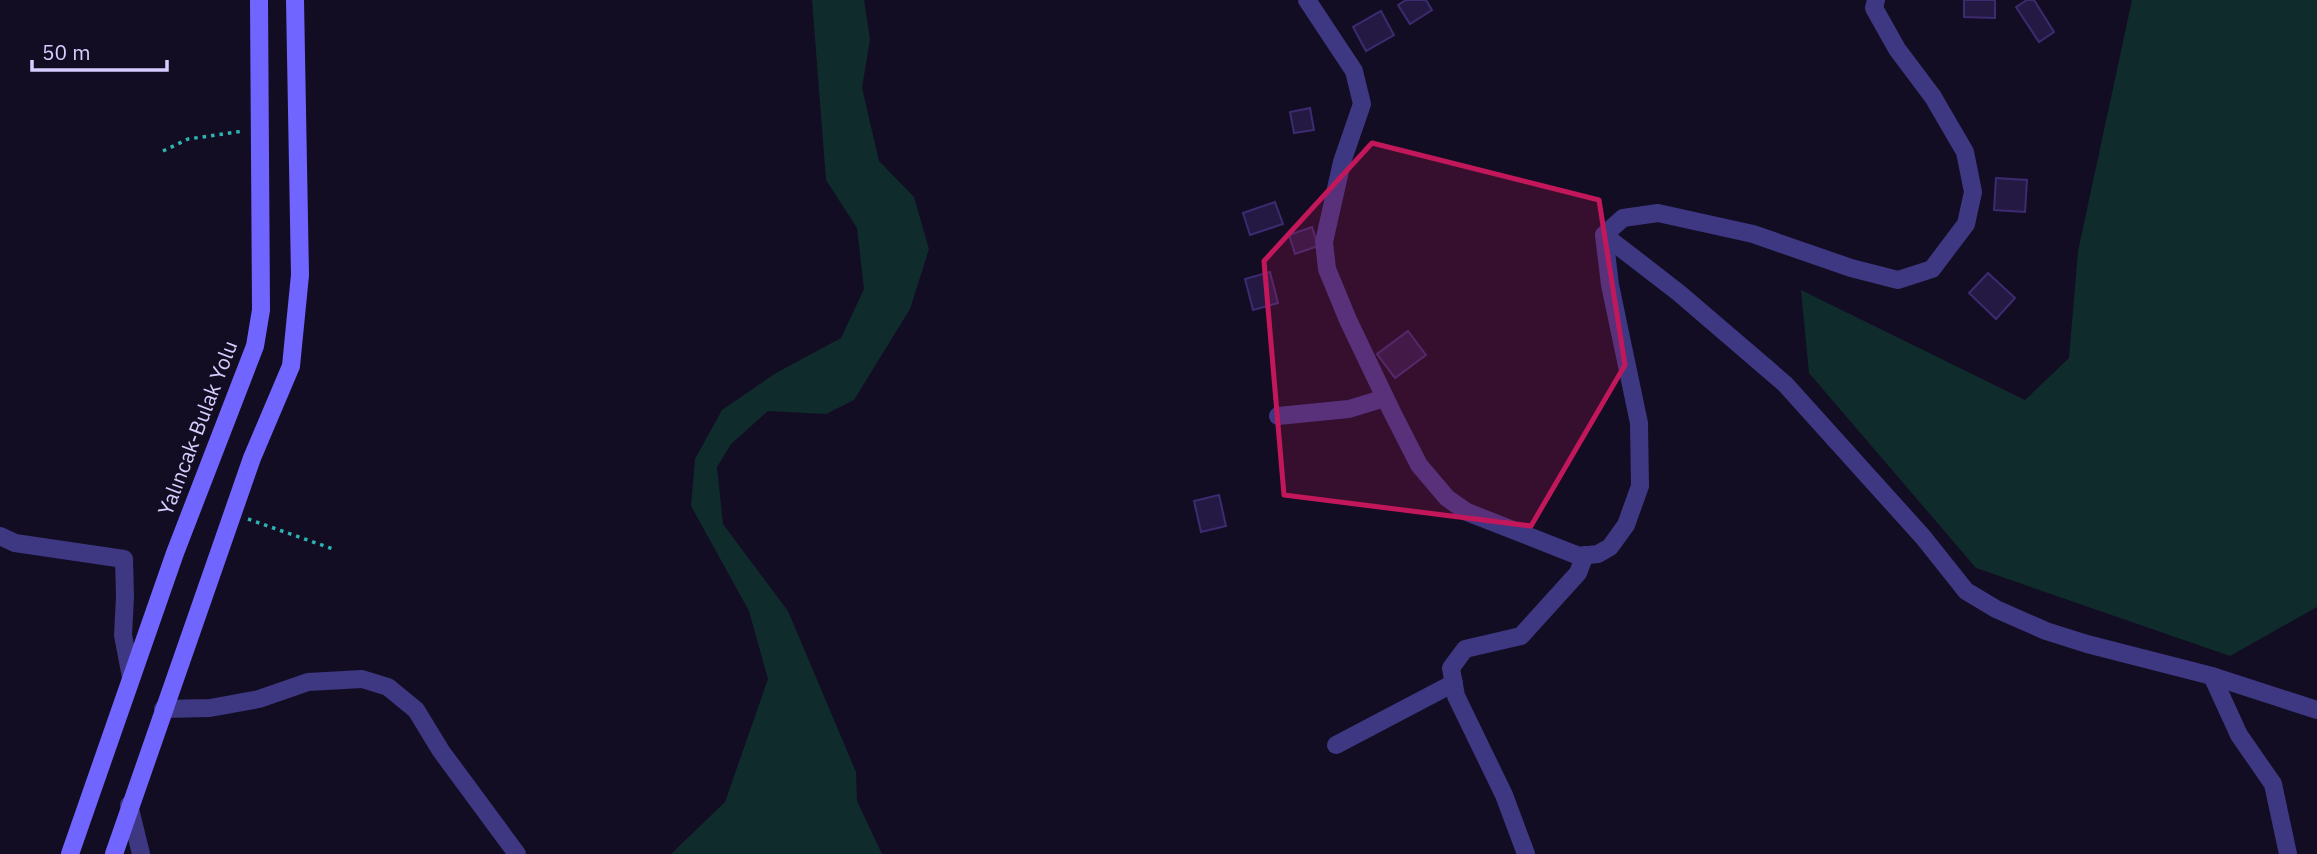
<svg xmlns="http://www.w3.org/2000/svg" width="2317" height="854" font-family="'IBM Plex Sans',sans-serif">
<style>
.green{fill:#102b2c}
.building{fill:#241943;stroke:#3c2b70;stroke-width:2}
.lines{fill:none;stroke-linecap:round;stroke-linejoin:round}
.path{stroke:#2cb5b4;stroke-width:3.5;stroke-dasharray:3.5 5;stroke-linecap:butt}
.street{stroke:#3e3782;stroke-width:18}
.secondary{stroke:#7165ff;stroke-width:18}
.marked{fill:#c2185b;fill-opacity:0.2;stroke:#c2185b;stroke-width:5;stroke-linejoin:round}
.labels{text-anchor:middle;stroke-width:6;stroke-linejoin:round;paint-order:stroke}
.street-label{font-size:21px;fill:#d6ceff;stroke:#120d22}
</style>
<rect width="100%" height="100%" fill="#120d22"/>
<g class="green">
<path d="M812,0H864L870,39L862,88L879,161L914,197L929,249L910,309L854,400L826,414L768,411L731,444L717,467L723,524L788,611L856,772L857,801L882,854H671L725,802L768,679L749,611L691,506L695,459L722,410L776,373L841,338L864,289L857,228L826,180Z"/>
<path d="M2132,0H2317V607L2230,656L1976,568L1809,373L1801,290L2025,400L2069,358L2078,251Z"/>
</g>
<g class="building">
<path d="M1406,0H1426L1432,10L1410,24L1398,5Z"/>
<path d="M1964,0H1995V18L1964,17Z"/>
<path d="M2027,0H2034L2054,32L2039,42L2016,7Z"/>
<path d="M1381,11L1394,35L1366,51L1353,27Z"/>
<path d="M1310,108L1314,130L1294,133L1290,112Z"/>
<path d="M1996,178L2027,180L2025,212L1994,210Z"/>
<path d="M1275,202L1283,224L1250,235L1243,213Z"/>
<path d="M1312,227L1318,246L1295,254L1289,235Z"/>
<path d="M1270,272L1278,303L1253,310L1245,279Z"/>
<path d="M1988,273L2015,298L1996,319L1969,293Z"/>
<path d="M1408,331L1426,355L1395,378L1377,354Z"/>
<path d="M1219,495L1226,526L1201,532L1194,501Z"/>
</g>
<g class="lines">
<g class="path">
<path d="M163,151L188,139L244,131"/>
<path d="M248,519L333,549"/>
</g>
<g class="street">
<path d="M1307,0L1354,71L1362,104L1342,162L1324,242L1327,269L1348,320L1391,410L1419,465L1447,498L1467,512L1579,556L1598,554L1610,547L1626,525L1640,486L1639,423L1610,285L1604,235L1623,218L1658,213L1753,234L1851,268L1898,280L1932,269L1966,224L1973,192L1965,152L1933,97L1897,49L1874,8L1876,0"/>
<path d="M1604,235L1679,293L1785,384L1923,537L1966,591L1996,609L2046,631L2087,644L2212,676L2239,735L2273,784L2288,854"/>
<path d="M1278,416L1349,409L1385,398"/>
<path d="M0,536L15,543L124,559L125,597L123,635L131,677"/>
<path d="M2212,676L2317,710"/>
<path d="M163,709L210,708L259,699L308,682L362,679L388,687L416,710L441,751L517,854"/>
<path d="M1336,745L1454,683"/>
<path d="M129,805L141,854"/>
<path d="M1526,854L1504,795L1456,696L1451,668L1465,649L1521,636L1578,573L1585,555"/>
</g>
<g class="secondary">
<path d="M70,854L175,553L255,346L261,310L259,0"/>
<path d="M114,854L252,458L291,366L300,275L295,0"/>
</g>
</g>
<path class="marked" d="M1372,143L1599,200L1625,365L1531,526L1284,495L1264,261Z"/>
<g class="labels">
<g class="street-label">
<text transform="translate(198 428) rotate(-69)" y="7">Yalıncak-Bulak Yolu</text>
</g>
</g>
<path d="M32 60v10h135v-10" fill="none" stroke="#d6ceff" stroke-width="3.5"/>
<text x="42" y="60" font-size="21" fill="#d6ceff" stroke="#120d22" stroke-width="5" paint-order="stroke">50 m</text>
</svg>
